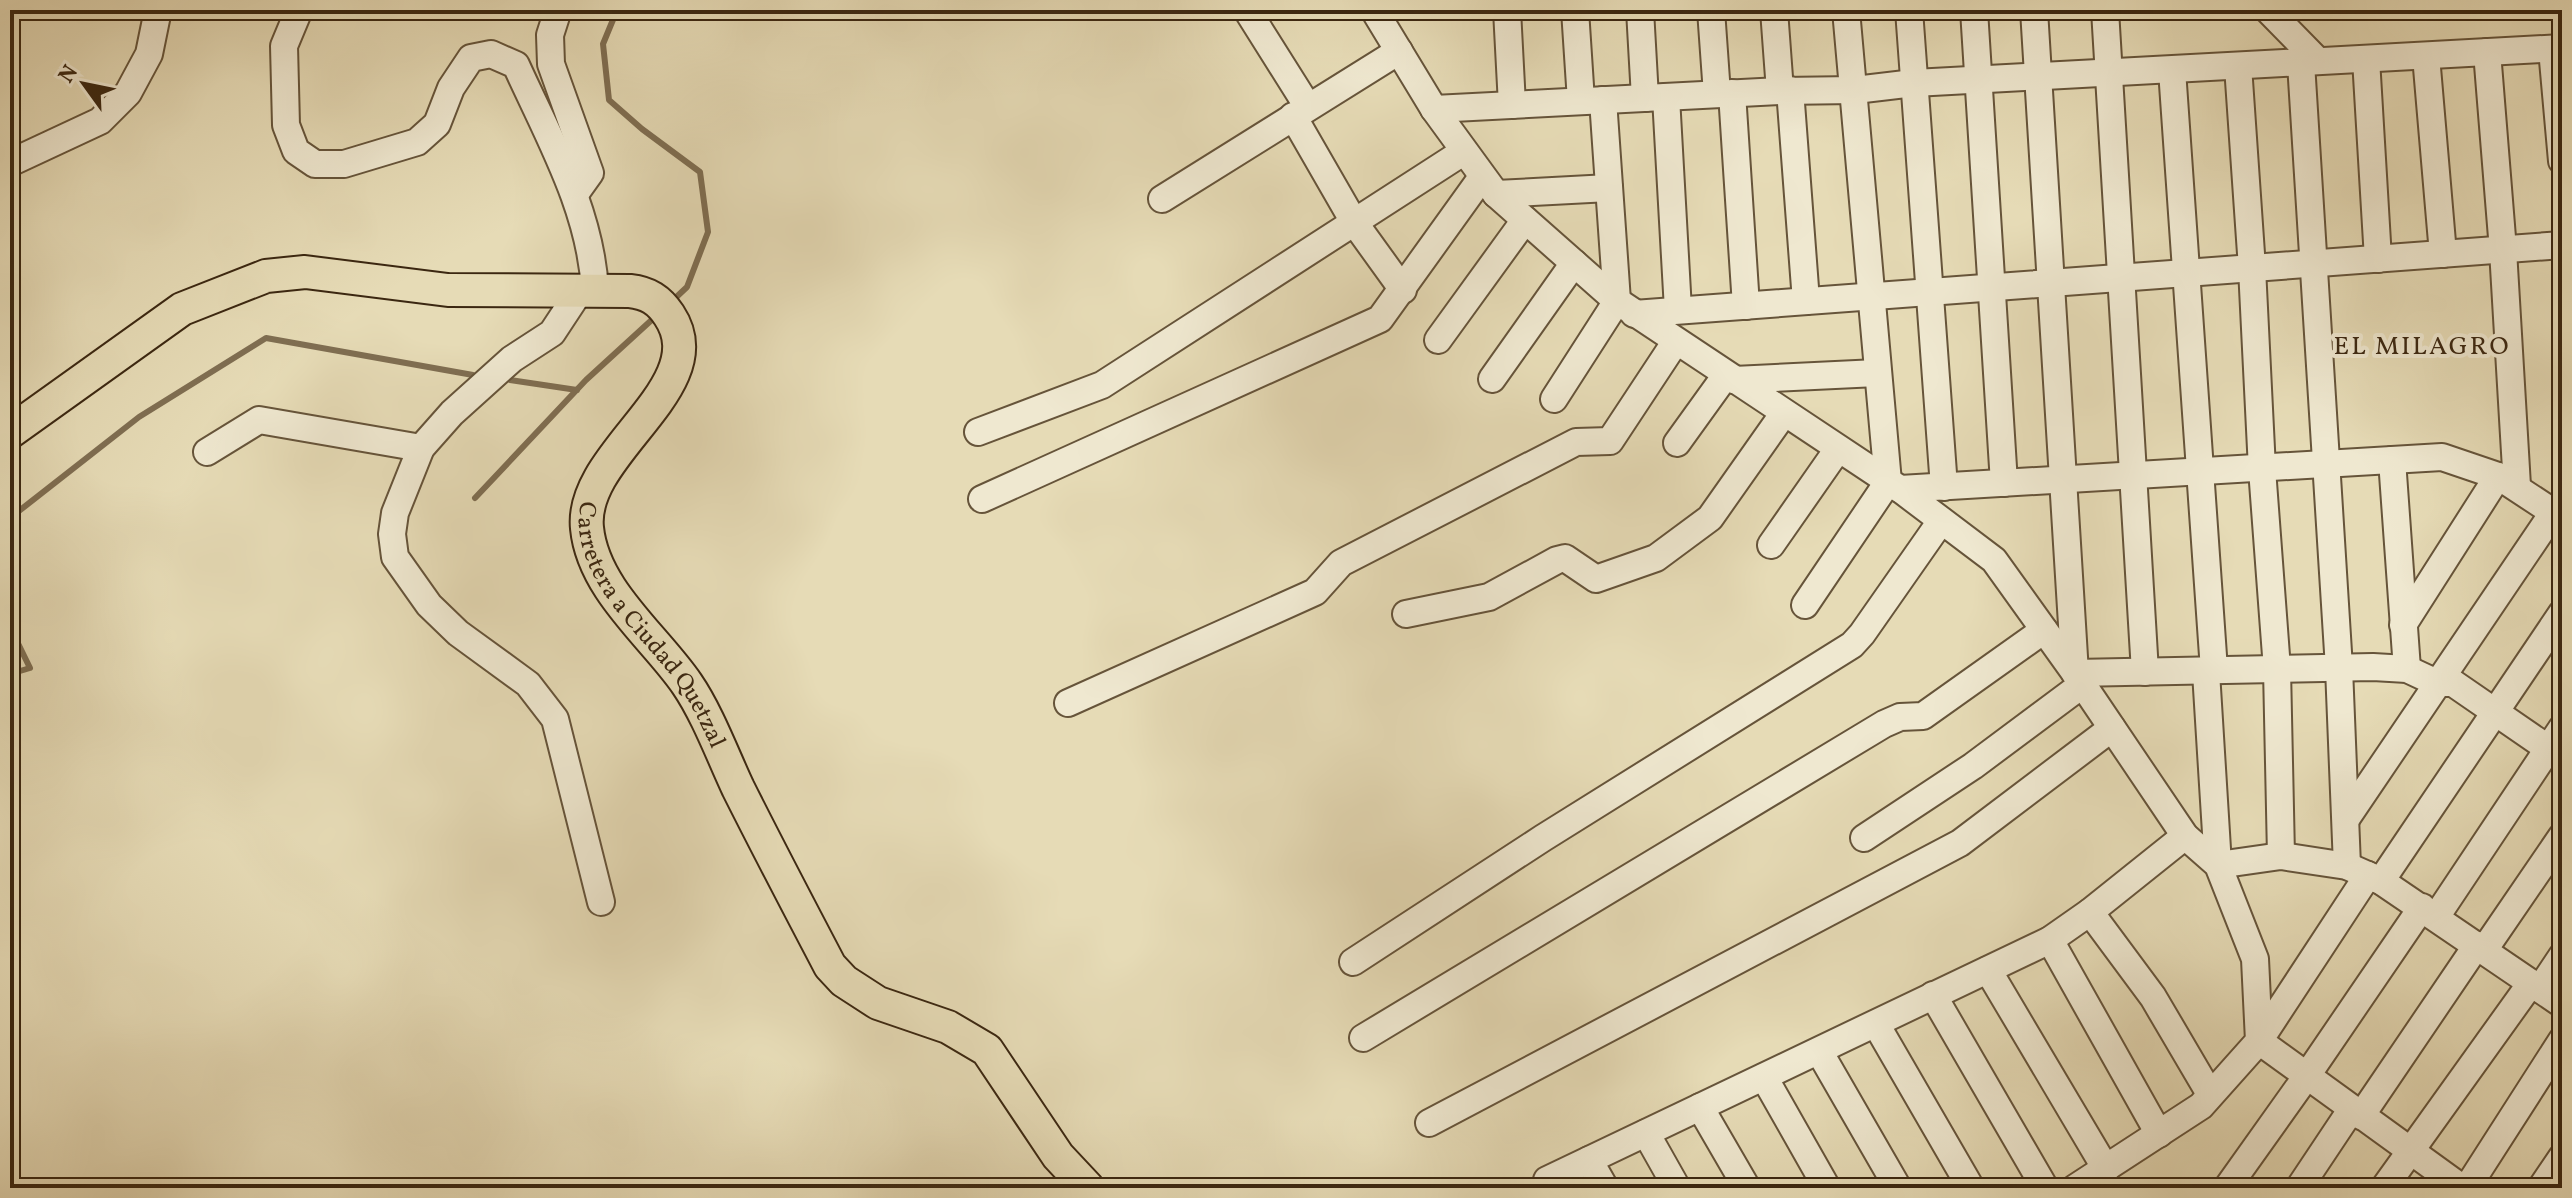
<svg xmlns="http://www.w3.org/2000/svg" width="2572" height="1198" font-family="Vollkorn,serif">
<style>
.lines{fill:none;stroke-linecap:round;stroke-linejoin:round}
.stream{stroke:#7f6e52;stroke-width:6}
.minor-casing{stroke:#66543a;stroke-width:30}
.major-casing{stroke:#3b2711;stroke-width:36}
.minor{stroke:#efe8d0;stroke-width:26}
.major{stroke:#e6dbb6;stroke-width:32}
.labels{text-anchor:middle;stroke-width:8;stroke-linejoin:round;paint-order:stroke}
.street-label{font-size:24px;fill:#3b2711;stroke:#efe8d0}
.neighbourhood-label{font-size:26px;letter-spacing:2px;fill:#3b2711;stroke:#efe8d0}
</style>
<rect width="100%" height="100%" fill="#e6dbb6"/>
<filter id="stains"><feTurbulence type="fractalNoise" baseFrequency=".0025" numOctaves="4"/><feColorMatrix values="0 0 0 0 .2 0 0 0 0 .09 0 0 0 0 .02 0 0 0 .5 -.17"/></filter>
<radialGradient id="worn" r=".72"><stop offset=".6" stop-color="#630" stop-opacity="0"/><stop offset="1" stop-color="#630" stop-opacity=".3"/></radialGradient>
<g class="lines">
<g class="stream">
<path d="M617,10L603,44L609,100L642,129L700,172L708,232L687,287L670,303"/>
<path d="M510,380L577,390"/>
<path d="M475,498L586,380L656,316"/>
<path d="M10,518L139,417L266,338L473,375"/>
<path d="M10,627L30,668L10,674"/>
</g>
<g class="minor-casing">
<g id="minor">
<path d="M299,10L284,46L286,125L296,151L315,164H344L417,142L437,124L451,88L471,58L491,54L516,65C549,138 591,210 595,291"/>
<path d="M558,10L550,35L551,64L590,173L575,194"/>
<path d="M1247,10L1308,107"/>
<path d="M1374,10L1434,109L1496,194L1617,301L1900,489L1994,560L2075,673L2185,836L2218,865L2255,959L2259,1041L2201,1106L2075,1188"/>
<path d="M1507,10L1512,105"/>
<path d="M1575,10L1581,101"/>
<path d="M1640,10L1645,98"/>
<path d="M1711,10L1717,94"/>
<path d="M1774,10L1780,91"/>
<path d="M1909,10L1944,487"/>
<path d="M1974,10L2004,483"/>
<path d="M2034,10L2075,673L2373,667L2407,669L2437,683H2453L2562,758"/>
<path d="M2105,10L2145,672"/>
<path d="M2268,10L2318,61"/>
<path d="M2552,49L2562,161"/>
<path d="M2487,52L2503,250L2517,486"/>
<path d="M2426,56L2443,254"/>
<path d="M2366,59L2378,259"/>
<path d="M2301,63L2339,668L2347,866"/>
<path d="M2238,66L2252,268L2262,469L2277,669L2281,856"/>
<path d="M2172,70L2214,670"/>
<path d="M1790,90L1806,301"/>
<path d="M1732,93L1746,306"/>
<path d="M1666,97L1678,310"/>
<path d="M1434,109L1780,91L1855,90L1914,83L2562,48"/>
<path d="M1293,116L1354,222L1403,290"/>
<path d="M10,163L100,121L128,93L149,54L158,10"/>
<path d="M1496,194L1609,188"/>
<path d="M1162,199L1399,51"/>
<path d="M579,292L552,333L512,359L452,413L421,448L395,513L392,534L395,557L429,605L458,633L528,684L555,719L601,902"/>
<path d="M1634,314L2562,245"/>
<path d="M1438,340L1525,220"/>
<path d="M1492,379L1574,263"/>
<path d="M1734,380L1877,373"/>
<path d="M1554,399L1617,301L1603,100"/>
<path d="M978,432L1102,385L1463,152"/>
<path d="M1677,443L1726,375"/>
<path d="M207,452L259,420L421,448"/>
<path d="M2392,460L2407,669"/>
<path d="M1900,489L2442,457L2498,476L2562,518"/>
<path d="M982,499L1380,319L1482,177"/>
<path d="M1771,545L1838,449"/>
<path d="M1805,605L1888,482L1846,10"/>
<path d="M1406,614L1489,597L1557,560L1565,558L1596,579L1656,558L1710,518L1784,413"/>
<path d="M2403,625L2498,476"/>
<path d="M2206,672L2218,865L2281,856L2347,866L2381,881L2562,1004"/>
<path d="M1068,703L1315,592L1341,563L1576,442L1610,441L1676,341"/>
<path d="M2346,819L2553,513"/>
<path d="M1864,838L1973,766L2083,684"/>
<path d="M2368,875L2259,1041L2462,1188"/>
<path d="M2381,881L2562,613"/>
<path d="M2090,912L2153,997L2210,1094"/>
<path d="M2436,917L2562,728"/>
<path d="M2050,940L2159,1134"/>
<path d="M2484,950L2562,836"/>
<path d="M1353,962L1543,838L1852,645L1862,634L1941,521"/>
<path d="M1988,970L2106,1169"/>
<path d="M2540,989L2562,956"/>
<path d="M1933,995L2045,1188"/>
<path d="M1876,1024L1971,1188"/>
<path d="M1363,1038L1884,724L1900,717L1923,716L2044,630"/>
<path d="M1819,1051L1898,1188"/>
<path d="M1764,1077L1827,1188"/>
<path d="M1700,1107L1747,1188"/>
<path d="M2361,1116L2477,945"/>
<path d="M1429,1123L1960,843L2112,728"/>
<path d="M1646,1133L1677,1188"/>
<path d="M1589,1160L1605,1188"/>
<path d="M1547,1180L2050,940L2090,912L2185,836"/>
<path d="M2227,1188L2306,1077L2422,907"/>
<path d="M2299,1188L2351,1110"/>
<path d="M2384,1188L2531,983"/>
<path d="M2467,1188L2562,1040"/>
<path d="M2541,1188L2562,1157"/>
</g>
</g>
<g class="major-casing">
<g id="major">
<path id="s1" d="M10,432L182,309L266,276L305,272L448,290L630,291C648,293 659,300 669,315C717,387 579,452 587,528C593,590 655,637 687,684C707,713 723,756 738,788C768,848 799,907 830,966L844,981L878,1003L948,1027L987,1050L1058,1156L1088,1188"/>
</g>
</g>
<use href="#minor" class="minor"/>
<use href="#major" class="major"/>
</g>
<g class="labels">
<g class="street-label">
<text dy="8" stroke="none"><textPath href="#s1" startOffset="1072">Carretera a Ciudad Quetzal</textPath></text>
</g>
<g class="neighbourhood-label">
<text x="2422" y="354">EL MILAGRO</text>
</g>
</g>
<rect width="2572" height="1198" fill="none" stroke="#e6dbb6" stroke-width="40"/>
<rect x="12" y="12" width="2548" height="1174" fill="none" stroke="#3b2711" stroke-width="4"/>
<rect x="20" y="20" width="2532" height="1158" fill="none" stroke="#3b2711" stroke-width="2"/>
<g transform="translate(84 84) rotate(303)" stroke="#efe8d0" stroke-width="6" paint-order="stroke">
<path d="M0-6L14 30L0 20L-14 30Z" fill="#3b2711"/>
<text y="-12" font-size="22" font-weight="bold" text-anchor="middle" fill="#3b2711">N</text>
</g>
<rect width="100%" height="100%" filter="url(#stains)"/>
<rect width="100%" height="100%" fill="url(#worn)"/>
</svg>
